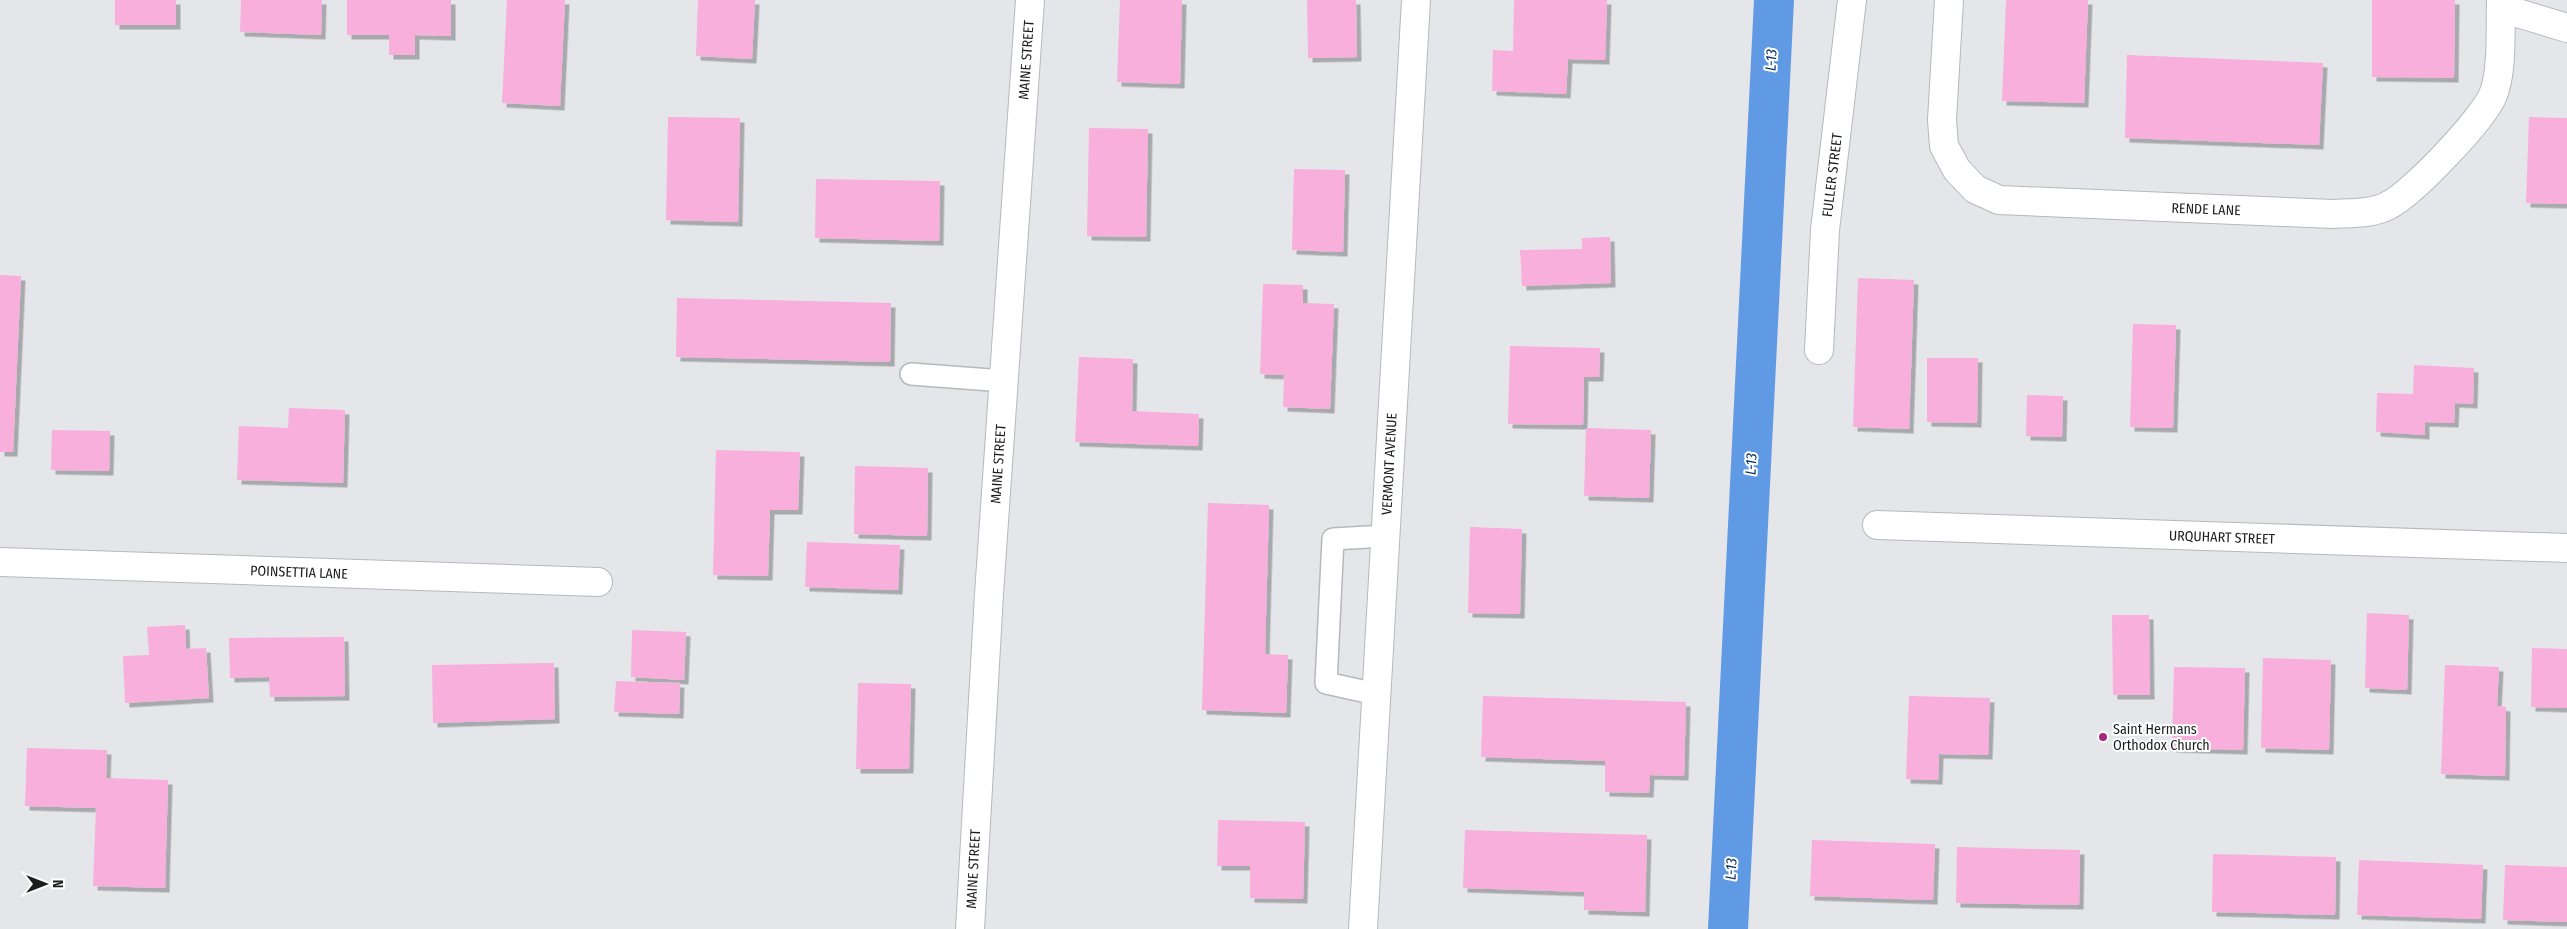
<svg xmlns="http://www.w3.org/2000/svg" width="2567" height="929" font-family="'Fira Sans Condensed',sans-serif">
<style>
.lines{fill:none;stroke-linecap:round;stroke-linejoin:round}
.canal{stroke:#609ae5;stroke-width:40}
.building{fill:#f8afdb;filter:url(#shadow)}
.lane-casing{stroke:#b7b8bc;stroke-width:24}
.street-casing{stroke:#b7b8bc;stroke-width:30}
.lane{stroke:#fff;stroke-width:21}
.street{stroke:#fff;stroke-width:28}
.poi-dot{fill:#a5287b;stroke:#fff;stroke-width:2}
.labels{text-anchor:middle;stroke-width:4;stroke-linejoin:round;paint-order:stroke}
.street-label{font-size:14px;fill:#1c1d1e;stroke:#fff}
.poi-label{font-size:14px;fill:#1c1d1e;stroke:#fff;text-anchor:start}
.water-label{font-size:15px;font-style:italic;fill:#093161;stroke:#fff}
</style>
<defs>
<filter id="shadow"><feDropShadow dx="4.5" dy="4.5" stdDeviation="0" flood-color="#0004"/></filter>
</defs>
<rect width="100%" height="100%" fill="#e5e6ea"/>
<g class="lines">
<path class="canal" d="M1728,929L1774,0"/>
</g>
<g class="building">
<rect x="115" y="0" width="61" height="25"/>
<path d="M241,0H322L321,35L240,32Z"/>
<path d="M347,0H451V36L415,35V55H389V35H347Z"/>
<path d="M507,0H565L560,106L502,103Z"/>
<path d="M698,0H755L752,59L696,56Z"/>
<path d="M1120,0H1182L1180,84L1117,82Z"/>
<path d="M1307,0H1356L1357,57L1308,58Z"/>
<path d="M1514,0H1607L1605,60L1568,59L1566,94L1492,91L1493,50L1513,51Z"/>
<path d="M2006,0H2088L2084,103L2002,101Z"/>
<path d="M2372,0H2455L2454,78L2372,77Z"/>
<path d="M2127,55L2323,63L2319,145L2125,138Z"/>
<path d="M668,117L740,118L738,222L666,220Z"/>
<path d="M2529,117L2567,118V204L2526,203Z"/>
<path d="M1089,128L1148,129L1146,237L1087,236Z"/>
<path d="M1294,169L1345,170L1343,252L1292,250Z"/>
<path d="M816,179L940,181L939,241L815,238Z"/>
<path d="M1610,237L1611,283L1522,286L1520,250L1582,249V238Z"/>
<path d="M0,275L21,276L13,452H0Z"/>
<path d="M1858,278L1914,280L1909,429L1853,427Z"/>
<path d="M1263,284L1303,285V303L1334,304L1330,409L1283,407L1284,375L1260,374Z"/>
<path d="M677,298L891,303L890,362L676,357Z"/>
<path d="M2133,324L2176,325L2173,428L2130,427Z"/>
<path d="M1510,346L1600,348L1599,377H1584L1583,425L1508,424Z"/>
<path d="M1079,357L1133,359L1132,411L1199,414L1198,446L1075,442Z"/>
<path d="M1927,358H1978L1977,423L1927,422Z"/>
<path d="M2414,365L2474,368L2473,404L2455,403L2454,423L2425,422V435L2376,432L2377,393L2413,394Z"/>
<path d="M2027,395L2063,396L2062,437L2026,436Z"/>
<path d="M289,408L345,410L343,483L237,480L239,426L288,428Z"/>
<path d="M1586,428L1651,430L1649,498L1584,496Z"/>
<path d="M52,430L110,431L109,471L51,470Z"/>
<path d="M716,450L800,452L798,510H770L768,576L713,575Z"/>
<path d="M855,466L928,468L927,536L854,534Z"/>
<path d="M1208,503L1269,505L1265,654L1288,655L1286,713L1202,710Z"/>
<path d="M1470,527L1522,529L1520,614L1468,613Z"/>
<path d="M807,542L900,545L898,590L805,587Z"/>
<path d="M2367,613L2409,615L2407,690L2365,688Z"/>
<path d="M2112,615H2149L2150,695H2113Z"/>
<path d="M185,625L186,649L206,648L209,698L125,703L123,656L149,655L147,627Z"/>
<path d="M632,630L686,632L684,680L631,677Z"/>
<path d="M344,637L345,696L270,697L269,677L230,678L229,638Z"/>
<path d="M2532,648L2567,649V708L2531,707Z"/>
<path d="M2263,658L2331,660L2329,750L2261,748Z"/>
<path d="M554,663L555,719L433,723L432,665Z"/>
<path d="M2445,665L2499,667L2497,706L2506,707L2505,776L2441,774Z"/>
<path d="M2174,667L2245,668L2243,750L2172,748Z"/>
<path d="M616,681L680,683L679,714L614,712Z"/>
<path d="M858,683L911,684L909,769H856Z"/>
<path d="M1483,696L1686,702L1684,776L1650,775L1649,793L1605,792V761L1481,757Z"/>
<path d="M1909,696L1990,698L1988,755L1939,754L1938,780L1906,779Z"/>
<path d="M27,748L107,750L106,778L168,780L165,888L93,886L96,808L25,806Z"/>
<path d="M1218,820L1305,822L1303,899L1250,898V866H1217Z"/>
<path d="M1465,830L1647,835L1645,912L1584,910V892L1463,888Z"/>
<path d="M1812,840L1935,844L1933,900L1810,896Z"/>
<path d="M1957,847L2080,850L2079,905L1956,903Z"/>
<path d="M2213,854L2336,857L2335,915L2212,912Z"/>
<path d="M2359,860L2483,865L2481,919L2357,915Z"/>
<path d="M2505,865L2567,867V922L2503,920Z"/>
</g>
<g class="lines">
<g class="lane-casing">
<g id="lane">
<path d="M911,374L1004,381"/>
<path d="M1376,694L1326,683L1333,539L1385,536"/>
</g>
</g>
<g class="street-casing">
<g id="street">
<path d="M1949,0L1942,120L1944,146L1957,170L1975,189L1999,200L2333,214C2351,213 2373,214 2389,205C2413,193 2483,119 2493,95C2503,71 2500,27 2501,0"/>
<path d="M2501,8L2567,28"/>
<path d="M1819,350L1825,230L1852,0"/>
<path d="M1877,525L2567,548"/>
<path d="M0,562L598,582"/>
<path d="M970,929L989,594L1030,0"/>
<path d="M1363,929L1416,0"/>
</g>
</g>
<use href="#lane" class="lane"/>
<use href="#street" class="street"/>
</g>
<circle class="poi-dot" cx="2103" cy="737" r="5"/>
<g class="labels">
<g class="street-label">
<text transform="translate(1026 60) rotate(-86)" y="5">MAINE STREET</text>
<text transform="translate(1832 175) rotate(-83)" y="5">FULLER STREET</text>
<text transform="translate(2206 209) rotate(2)" y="5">RENDE LANE</text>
<text transform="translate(998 464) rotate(-86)" y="5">MAINE STREET</text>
<text transform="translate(1389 464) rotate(-87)" y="5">VERMONT AVENUE</text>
<text transform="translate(2222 537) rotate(2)" y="5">URQUHART STREET</text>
<text transform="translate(299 572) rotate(2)" y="5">POINSETTIA LANE</text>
<text transform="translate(973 869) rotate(-87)" y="5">MAINE STREET</text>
</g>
<g class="poi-label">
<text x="2113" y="734">Saint Hermans<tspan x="2113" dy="16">Orthodox Church</tspan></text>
</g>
<g class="water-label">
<text transform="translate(1771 60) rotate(-87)" y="5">L-13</text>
<text transform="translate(1751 464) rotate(-87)" y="5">L-13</text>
<text transform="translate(1731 869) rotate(-87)" y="5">L-13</text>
</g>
</g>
<g transform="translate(45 884) rotate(90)" stroke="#ffffff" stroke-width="4" paint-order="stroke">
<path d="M0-4L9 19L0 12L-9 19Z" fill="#1c1d1e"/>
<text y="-8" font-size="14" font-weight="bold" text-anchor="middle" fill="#1c1d1e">N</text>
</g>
</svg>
